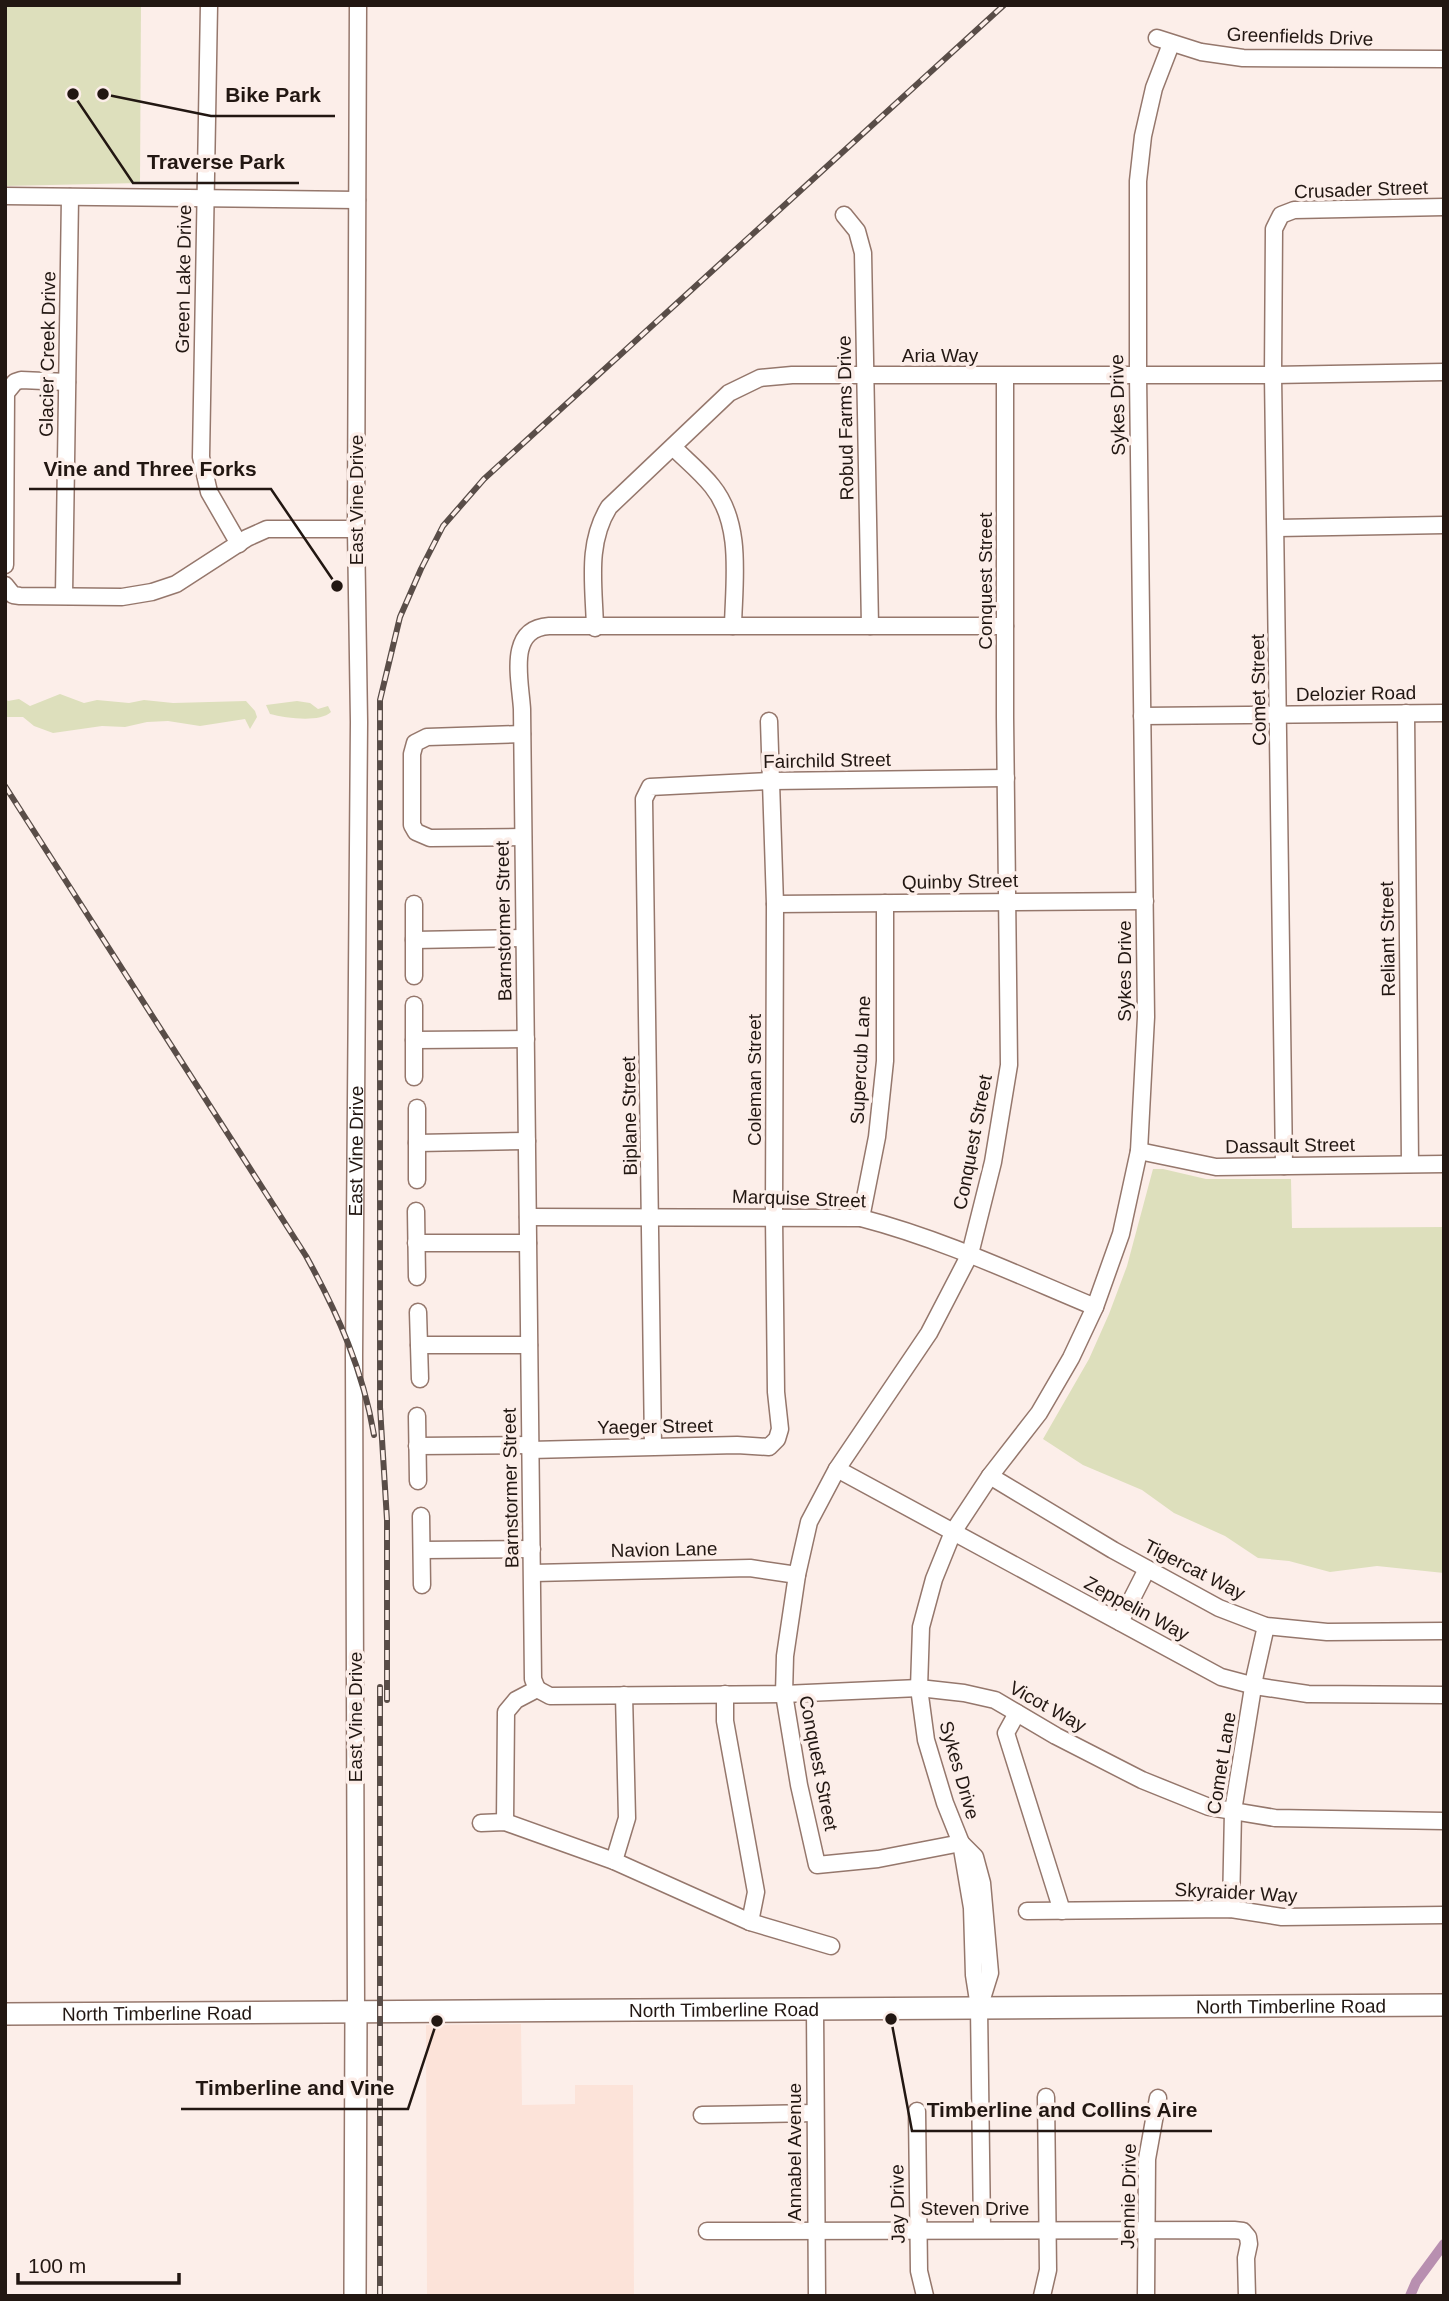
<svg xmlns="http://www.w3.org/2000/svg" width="1449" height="2301" font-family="Arial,sans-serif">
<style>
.built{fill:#fce3d9}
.green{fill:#dddfbc}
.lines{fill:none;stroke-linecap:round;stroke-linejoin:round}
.canal{stroke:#b88fb0;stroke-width:10}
.minor-casing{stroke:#95776c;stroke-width:19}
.major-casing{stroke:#95776c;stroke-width:24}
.minor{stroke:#fff;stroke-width:16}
.major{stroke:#fff;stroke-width:21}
.rail-casing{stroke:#594d48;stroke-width:6}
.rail{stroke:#fceee9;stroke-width:3.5;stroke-dasharray:10;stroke-linecap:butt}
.labels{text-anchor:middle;stroke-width:7;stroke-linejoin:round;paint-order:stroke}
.street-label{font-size:19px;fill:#221712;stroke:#fceee9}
.leader{fill:none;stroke:#221712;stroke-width:2.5}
.callout-dot{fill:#221712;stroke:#fceee9;stroke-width:2.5}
.callout-label{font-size:21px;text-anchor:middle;font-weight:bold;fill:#221712;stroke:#fceee9;stroke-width:7;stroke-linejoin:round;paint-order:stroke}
</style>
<rect width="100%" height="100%" fill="#fceee9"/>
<path class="built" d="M521,2024L522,2105L575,2104V2085H633L634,2296H427L426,2025Z"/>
<g class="green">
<path d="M5,5H141L140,183L5,186Z"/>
<path d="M60,694L84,703L97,700L129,703L144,700L173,703L246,701L255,711L257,717L250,729L245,719L200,726L168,721L147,722L125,727L102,726L53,733L34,726L23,717H5V698L8,701L19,699L30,706Z"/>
<path d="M297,701L310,703L318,709L328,706L331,712C319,723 286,718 270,714L266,705Z"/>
<path d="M1153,1169H1163L1206,1179H1291L1292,1228L1444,1227V1573L1377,1566L1330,1572L1289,1561L1258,1558L1225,1536L1174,1513L1142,1490L1083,1465L1043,1439L1089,1359L1109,1314L1127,1266Z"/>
</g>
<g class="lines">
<path class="canal" d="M1410,2296L1416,2282L1444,2244"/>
<g class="minor-casing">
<g id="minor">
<path d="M209,5L201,457L209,492L239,544"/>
<path d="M1157,38L1201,52L1243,58L1444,59"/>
<path d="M5,196L357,200"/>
<path d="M844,215L857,231L863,253L870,626"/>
<path d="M673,447C686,460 701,472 712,486C743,524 734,580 733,626"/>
<path d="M1277,528L1444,525"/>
<path d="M5,565L6,393L15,382L21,380L67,382"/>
<path d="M5,585L13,595L20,596L122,597L152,592L176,584L247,538L267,529H356"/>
<path d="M64,595L70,197"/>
<path d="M595,628C594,585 586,544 609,507L729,393L760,378L792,375H1273L1444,372"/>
<path d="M1406,713L1410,1164"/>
<path d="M1142,716L1444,713"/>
<path d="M522,734L427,737L415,743L412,754V825L416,832L430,838L523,837"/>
<path d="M414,904V976"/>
<path d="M775,904L1145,901"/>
<path d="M414,940L524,938"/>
<path d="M414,1005V1077"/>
<path d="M414,1040L526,1039"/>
<path d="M417,1108V1180"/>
<path d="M417,1143L527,1141"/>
<path d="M1139,1151L1216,1167L1444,1164"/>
<path d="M1284,1166L1273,375L1274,229L1281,215L1294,210L1444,207"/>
<path d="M416,1211L417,1277"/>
<path d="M528,1217L861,1218C942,1239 1018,1275 1095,1307"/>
<path d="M861,1218L877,1137L885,1061V903"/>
<path d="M416,1243H528"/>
<path d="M418,1312L420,1379"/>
<path d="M419,1345H529"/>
<path d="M417,1416L418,1481"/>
<path d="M417,1446L530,1445"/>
<path d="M653,1446L644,799L650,787L771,781L1006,778"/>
<path d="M530,1450L737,1445L769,1447L777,1439L780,1429L776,1392L774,1217L775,904L769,721"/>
<path d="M837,1469L1221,1677L1255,1686L1308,1694L1444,1695"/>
<path d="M990,1476L1113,1550L1219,1608L1266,1626L1327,1632L1444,1631"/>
<path d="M421,1516L422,1585"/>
<path d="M422,1550L532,1549"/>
<path d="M533,1573L750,1568L797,1575"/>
<path d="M1120,1622L1147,1569"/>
<path d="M537,1689L533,1679L522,709C520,678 507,629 549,626H1005"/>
<path d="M537,1689L550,1696L784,1694L919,1688L964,1693L995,1700L1056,1736L1142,1780L1209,1807L1275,1818L1444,1821"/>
<path d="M725,1694V1721L756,1892L750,1922"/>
<path d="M1017,1713L1006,1733L1062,1911"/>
<path d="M505,1822L506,1712L516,1700L537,1689"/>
<path d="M481,1823L505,1822L614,1861L750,1922L831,1946"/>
<path d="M961,1843L878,1859L817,1865L799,1785L784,1694L785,1656L797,1575L809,1522L837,1469L929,1333L970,1254L993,1162L1009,1065L1005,717V376"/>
<path d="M961,1843L975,1857L982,1883L990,1973L981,2002"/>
<path d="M614,1861L627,1818L624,1695"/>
<path d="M1231,1909L1233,1811L1255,1675L1266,1626"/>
<path d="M1027,1911L1231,1909L1282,1917L1444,1915"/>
<path d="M815,2008L817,2296"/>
<path id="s1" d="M356,2010L354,1356L359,722L356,529L358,5"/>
<path d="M917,2111L919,2271L925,2296"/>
<path d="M702,2115L815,2113"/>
<path d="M982,2229L979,2007L974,1975L972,1908L961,1843L945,1803L926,1740L919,1688L921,1627L934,1579L953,1532L990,1476L1039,1413L1071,1358L1095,1307L1121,1234L1139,1151L1146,1017L1138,375V181L1143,136L1154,88L1171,44"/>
<path d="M707,2231L1234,2230L1243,2231L1248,2237L1249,2244L1246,2258L1247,2296"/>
<path d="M1042,2296L1048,2270L1046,2097"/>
<path d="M1146,2296L1147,2159L1158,2098"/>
</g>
</g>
<g class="major-casing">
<g id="major">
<path id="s2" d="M5,2014L1444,2005"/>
<path d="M355,2296L356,2010"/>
</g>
</g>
<use href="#minor" class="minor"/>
<use href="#major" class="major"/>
<g class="rail-casing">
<g id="rail">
<path d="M5,786L306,1256C338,1314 363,1370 374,1435"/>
<path d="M387,1700V1520L380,1407V700L400,617L421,569L443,526L484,479L1004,5"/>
<path d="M380,2296V1687"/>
</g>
</g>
<use href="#rail" class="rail"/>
</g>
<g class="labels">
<g class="street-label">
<text transform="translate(1300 36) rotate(2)" y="7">Greenfields Drive</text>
<text transform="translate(1361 189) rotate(-2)" y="7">Crusader Street</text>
<text transform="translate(183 279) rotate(-89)" y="7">Green Lake Drive</text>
<text transform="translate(47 354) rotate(-89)" y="7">Glacier Creek Drive</text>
<text x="940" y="362">Aria Way</text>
<text transform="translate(1117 405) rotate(-91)" y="7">Sykes Drive</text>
<text transform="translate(845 418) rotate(-91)" y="7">Robud Farms Drive</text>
<text transform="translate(356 500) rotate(-90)" y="7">East Vine Drive</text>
<text transform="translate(985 581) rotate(-90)" y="7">Conquest Street</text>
<text transform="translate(1258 690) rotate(-91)" y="7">Comet Street</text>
<text transform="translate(1356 693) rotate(-1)" y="7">Delozier Road</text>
<text transform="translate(827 760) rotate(-1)" y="7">Fairchild Street</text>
<text transform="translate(960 881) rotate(-1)" y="7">Quinby Street</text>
<text transform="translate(503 921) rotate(-91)" y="7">Barnstormer Street</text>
<text transform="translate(1387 939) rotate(-91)" y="7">Reliant Street</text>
<text transform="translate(1124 971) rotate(-90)" y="7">Sykes Drive</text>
<text transform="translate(860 1060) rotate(-87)" y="7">Supercub Lane</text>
<text transform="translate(754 1080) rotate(-90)" y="7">Coleman Street</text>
<text transform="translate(629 1116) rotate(-91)" y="7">Biplane Street</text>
<text transform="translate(972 1142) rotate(-79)" y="7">Conquest Street</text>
<text transform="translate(1290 1145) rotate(-1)" y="7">Dassault Street</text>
<text dy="7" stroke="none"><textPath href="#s1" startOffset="859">East Vine Drive</textPath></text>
<text transform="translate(799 1198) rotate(2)" y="7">Marquise Street</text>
<text transform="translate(655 1426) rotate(-1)" y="7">Yaeger Street</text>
<text transform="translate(510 1488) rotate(-91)" y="7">Barnstormer Street</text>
<text transform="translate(664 1549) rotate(-1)" y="7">Navion Lane</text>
<text transform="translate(1195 1569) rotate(27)" y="7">Tigercat Way</text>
<text transform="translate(1137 1608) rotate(28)" y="7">Zeppelin Way</text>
<text transform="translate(1048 1706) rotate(29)" y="7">Vicot Way</text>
<text transform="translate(355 1717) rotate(-90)" y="7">East Vine Drive</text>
<text transform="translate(819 1763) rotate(79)" y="7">Conquest Street</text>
<text transform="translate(1221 1763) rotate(-81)" y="7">Comet Lane</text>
<text transform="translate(960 1770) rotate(74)" y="7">Sykes Drive</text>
<text transform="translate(1236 1892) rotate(3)" y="7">Skyraider Way</text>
<text dy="7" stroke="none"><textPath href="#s2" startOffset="1286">North Timberline Road</textPath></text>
<text dy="7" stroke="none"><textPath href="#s2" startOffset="719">North Timberline Road</textPath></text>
<text dy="7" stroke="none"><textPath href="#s2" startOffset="152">North Timberline Road</textPath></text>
<text transform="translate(794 2152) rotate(-90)" y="7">Annabel Avenue</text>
<text transform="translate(1128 2196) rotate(-89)" y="7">Jennie Drive</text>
<text transform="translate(897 2204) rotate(-91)" y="7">Jay Drive</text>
<text x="975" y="2215">Steven Drive</text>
</g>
</g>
<path class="leader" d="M103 94L211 116H335M73 94L133 183H299M337 586L271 489H29M437 2021L408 2109H181M891 2019L912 2131H1212"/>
<g class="callout-dot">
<circle cx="103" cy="94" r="7"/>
<circle cx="73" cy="94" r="7"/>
<circle cx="337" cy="586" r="7"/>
<circle cx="437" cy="2021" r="7"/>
<circle cx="891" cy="2019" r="7"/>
</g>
<g class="callout-label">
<text x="273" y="102">Bike Park</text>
<text x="216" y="169">Traverse Park</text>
<text x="150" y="476">Vine and Three Forks</text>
<text x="295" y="2095">Timberline and Vine</text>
<text x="1062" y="2117">Timberline and Collins Aire</text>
</g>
<rect width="1449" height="2301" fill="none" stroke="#221712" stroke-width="14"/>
<path d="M18 2273v10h161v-10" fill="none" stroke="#221712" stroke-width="3.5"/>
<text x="28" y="2273" font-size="21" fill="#221712" stroke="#fceee9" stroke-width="5" paint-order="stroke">100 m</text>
</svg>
